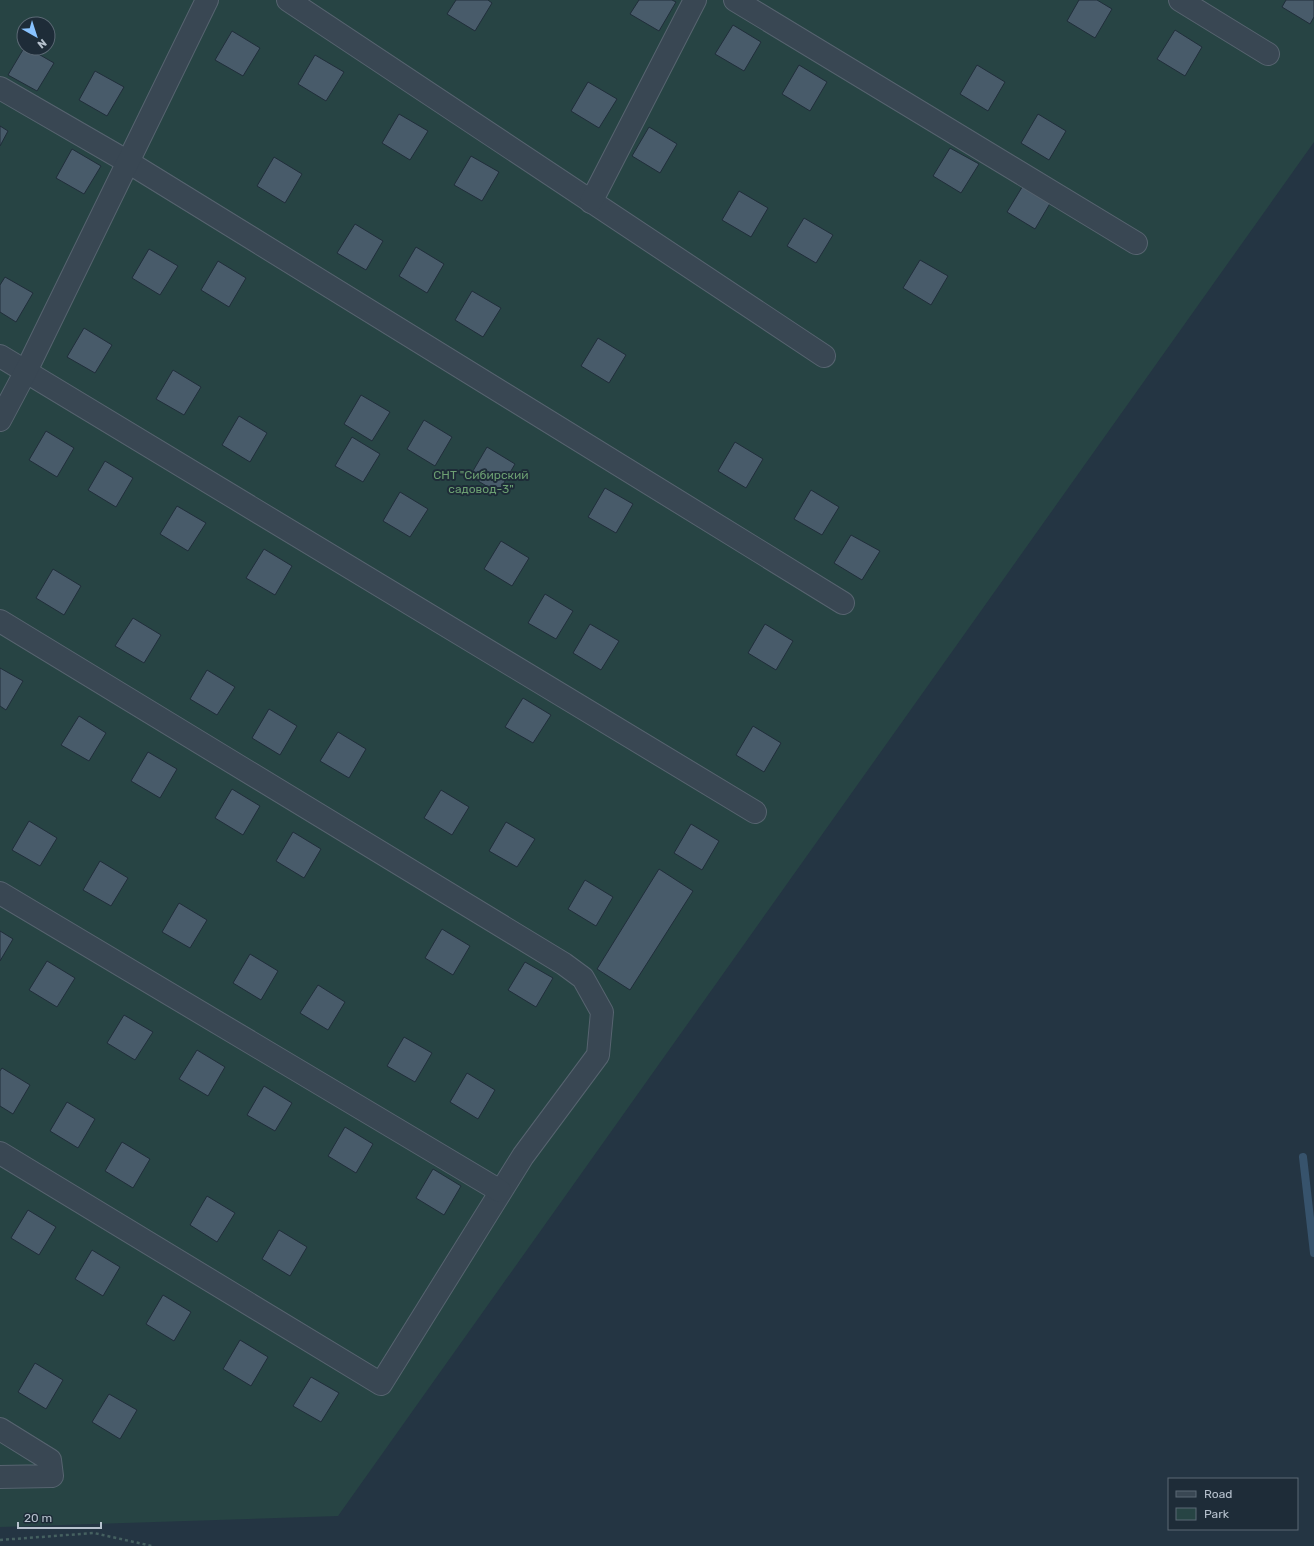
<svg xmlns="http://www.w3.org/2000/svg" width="1314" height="1546" font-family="Rubik,sans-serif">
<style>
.green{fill:#274444;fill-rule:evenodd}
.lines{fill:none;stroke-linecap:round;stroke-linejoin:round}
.stream{stroke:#37536c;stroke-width:8}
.building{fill:#485b6a;stroke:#202e3a}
.minor-casing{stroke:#576470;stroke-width:24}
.path{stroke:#456060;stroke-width:2.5;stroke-dasharray:3 3;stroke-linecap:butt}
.minor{stroke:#394753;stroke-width:22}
.labels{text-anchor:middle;stroke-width:4;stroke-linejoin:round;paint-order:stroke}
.park-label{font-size:12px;fill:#6c9f72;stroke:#1e2c38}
</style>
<rect width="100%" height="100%" fill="#243543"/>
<path class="green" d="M0,0H1314V142L338,1516L0,1527ZM24,24H48V48H24Z"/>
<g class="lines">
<path class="stream" d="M1303,1157L1314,1253"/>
</g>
<g class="building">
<path d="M456,0H488L492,3L475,31L447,14Z"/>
<path d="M639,0H672L676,2L659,31L630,14Z"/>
<path d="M1079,0H1097L1112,9L1095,38L1067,21Z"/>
<path d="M1286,0H1314V17L1310,24L1282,7Z"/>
<path d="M733,25L761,42L744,71L715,54Z"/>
<path d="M1175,30L1202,47L1185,76L1157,59Z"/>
<path d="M232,31L260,48L243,76L215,60Z"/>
<path d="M24,48H28L54,63L37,91L8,75Z"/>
<path d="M315,55L344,72L326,101L298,84Z"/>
<path d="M799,65L827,82L810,111L782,94Z"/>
<path d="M977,65L1005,82L988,111L960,94Z"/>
<path d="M95,71L124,87L107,116L79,100Z"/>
<path d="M588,82L617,99L599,128L571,111Z"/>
<path d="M399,114L428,131L410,160L382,143Z"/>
<path d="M1038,114L1066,131L1049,160L1021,143Z"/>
<path d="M0,126L8,131L0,146Z"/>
<path d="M649,127L677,144L660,173L632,156Z"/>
<path d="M950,148L979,164L961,193L933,176Z"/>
<path d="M72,149L101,166L84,194L56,178Z"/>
<path d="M471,156L499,172L482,201L454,185Z"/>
<path d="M274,157L302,174L285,203L257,186Z"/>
<path d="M1024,184L1052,200L1035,229L1007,212Z"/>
<path d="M739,191L768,208L751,237L722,220Z"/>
<path d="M804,218L833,235L816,263L787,246Z"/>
<path d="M355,224L383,241L366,270L337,253Z"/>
<path d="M416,247L444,264L427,293L399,276Z"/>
<path d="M149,249L178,266L160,295L132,278Z"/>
<path d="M920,260L948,276L931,305L903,288Z"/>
<path d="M218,261L246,278L229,307L201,290Z"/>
<path d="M5,277L33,293L16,322L0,312V285Z"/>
<path d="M472,291L501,308L483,337L455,320Z"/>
<path d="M84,328L112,345L95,373L67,357Z"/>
<path d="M598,338L626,355L609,383L581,366Z"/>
<path d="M173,370L201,387L184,415L156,399Z"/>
<path d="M361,395L390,412L372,441L344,424Z"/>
<path d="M239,416L267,433L250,462L222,445Z"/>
<path d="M424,420L452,437L435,466L407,449Z"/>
<path d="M46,431L74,448L57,477L29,460Z"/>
<path d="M352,437L380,454L363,482L335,466Z"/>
<path d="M735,442L763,459L746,488L718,471Z"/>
<path d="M487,447L515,464L498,493L470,476Z"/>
<path d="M105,461L133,478L116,507L88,490Z"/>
<path d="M605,488L633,504L616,533L588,517Z"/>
<path d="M811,490L839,507L822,535L794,519Z"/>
<path d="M400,492L428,509L410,537L383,521Z"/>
<path d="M177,506L206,523L188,551L160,534Z"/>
<path d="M851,535L880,551L862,580L834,563Z"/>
<path d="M501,541L529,558L512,586L484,569Z"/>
<path d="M264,549L292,566L275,595L246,578Z"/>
<path d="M53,569L81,586L64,615L36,598Z"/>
<path d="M545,594L573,611L556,639L528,623Z"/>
<path d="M133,618L161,635L144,663L115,646Z"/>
<path d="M590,624L619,641L601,670L573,653Z"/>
<path d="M765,624L793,641L776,670L748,653Z"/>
<path d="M0,668L23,681L6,710L0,706Z"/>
<path d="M207,670L235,687L217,715L190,699Z"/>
<path d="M523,698L551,715L533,743L505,727Z"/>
<path d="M269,709L297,726L280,755L252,738Z"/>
<path d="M79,716L106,733L89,761L61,745Z"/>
<path d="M753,726L781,743L764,772L736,755Z"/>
<path d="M338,732L366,749L349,778L320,761Z"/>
<path d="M148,752L177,769L160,798L131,781Z"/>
<path d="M232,789L260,806L243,835L215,818Z"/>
<path d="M441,790L469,807L452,835L424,818Z"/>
<path d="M29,821L57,838L40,866L12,850Z"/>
<path d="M506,822L535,839L517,867L489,851Z"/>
<path d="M691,824L719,841L702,870L674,853Z"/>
<path d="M293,832L321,849L304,878L276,861Z"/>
<path d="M100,861L128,878L111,906L83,890Z"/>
<path d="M659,869L693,891L630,990L597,969Z"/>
<path d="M585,880L613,897L596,926L568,909Z"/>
<path d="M179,903L207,920L190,948L162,932Z"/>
<path d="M442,929L470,946L453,975L425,958Z"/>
<path d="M0,931L13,939L0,961Z"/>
<path d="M250,954L278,971L261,1000L233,983Z"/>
<path d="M47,961L75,978L57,1007L29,990Z"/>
<path d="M525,962L553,978L536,1007L508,990Z"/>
<path d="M318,985L345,1002L328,1030L300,1013Z"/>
<path d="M124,1015L153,1032L135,1060L107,1043Z"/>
<path d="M404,1037L432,1053L415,1082L387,1066Z"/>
<path d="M197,1050L225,1067L208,1096L179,1079Z"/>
<path d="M2,1068L30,1085L13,1114L0,1106V1071Z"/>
<path d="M467,1073L495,1090L478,1119L450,1102Z"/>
<path d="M264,1086L292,1103L275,1131L247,1115Z"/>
<path d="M67,1102L95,1119L78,1148L50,1131Z"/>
<path d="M345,1127L373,1144L356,1173L328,1156Z"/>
<path d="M122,1142L150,1159L133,1188L105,1171Z"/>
<path d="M433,1169L461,1186L444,1215L416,1198Z"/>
<path d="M207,1196L235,1213L217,1242L190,1225Z"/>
<path d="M28,1210L56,1227L39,1255L11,1238Z"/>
<path d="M279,1230L307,1247L290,1276L262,1259Z"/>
<path d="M92,1250L120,1267L103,1296L75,1279Z"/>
<path d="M163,1295L191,1312L174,1341L146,1324Z"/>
<path d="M240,1340L268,1357L251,1386L223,1369Z"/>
<path d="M35,1363L63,1380L46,1409L18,1392Z"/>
<path d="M311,1377L339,1393L321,1422L293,1406Z"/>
<path d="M109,1394L137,1410L120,1439L92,1422Z"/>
</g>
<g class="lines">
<g class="minor-casing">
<g id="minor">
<path d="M288,0L824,356"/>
<path d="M735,0L1136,243"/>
<path d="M1180,0L1268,54"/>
<path d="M0,88L128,162L843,603"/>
<path d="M591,202L695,0"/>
<path d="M0,356L755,812"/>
<path d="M0,420L26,371L207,0"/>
<path d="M0,621L564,964L583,978L602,1012L598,1055L523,1156L381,1384L0,1153"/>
<path d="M0,893L500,1191"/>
<path d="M0,1429L50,1460L52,1476L0,1477"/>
</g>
</g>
<path class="path" d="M0,1540L94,1533L152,1546"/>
<use href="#minor" class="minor"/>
</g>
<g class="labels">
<g class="park-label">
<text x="481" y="479">СНТ "Сибирский<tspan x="481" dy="14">садовод-3"</tspan></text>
</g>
</g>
<rect x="1168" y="1478" width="130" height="52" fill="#1e2c38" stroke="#5b6874"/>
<rect x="1176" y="1491" width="20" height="6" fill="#394753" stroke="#5b6874"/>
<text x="1204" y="1498" font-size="12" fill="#b6c1cd">Road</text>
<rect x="1176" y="1508" width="20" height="12" fill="#274444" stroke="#5b6874"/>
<text x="1204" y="1518" font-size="12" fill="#b6c1cd">Park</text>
<g transform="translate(36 36) rotate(141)"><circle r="19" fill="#1e2c38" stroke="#5b6874"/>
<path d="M0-3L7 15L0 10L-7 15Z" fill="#89c3ff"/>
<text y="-6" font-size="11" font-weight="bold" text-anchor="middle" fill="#b6c1cd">N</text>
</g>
<path d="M18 1522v6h83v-6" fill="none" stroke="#b6c1cd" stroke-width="2"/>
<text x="24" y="1522" font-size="12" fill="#b6c1cd" stroke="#1e2c38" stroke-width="3" paint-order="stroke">20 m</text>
</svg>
